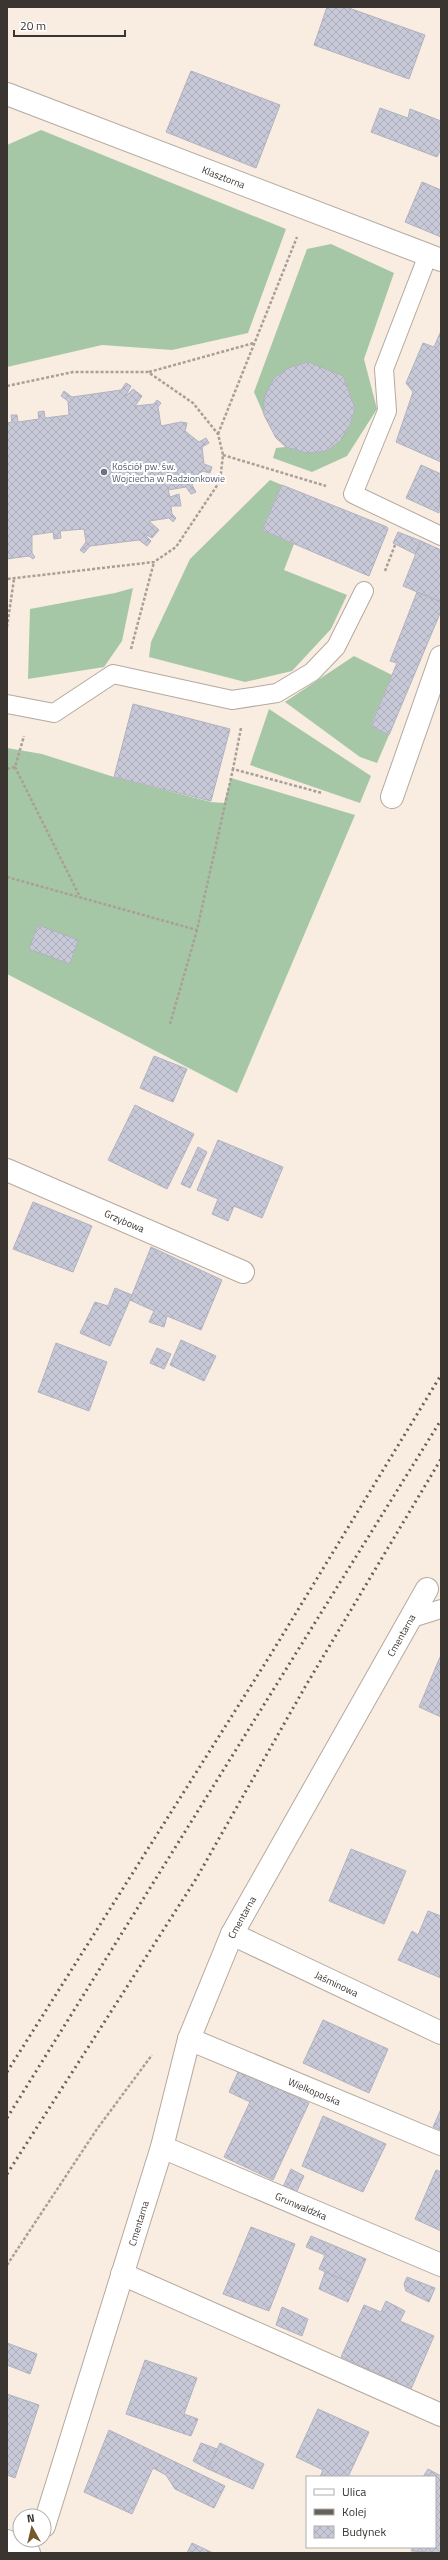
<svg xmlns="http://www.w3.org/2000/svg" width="448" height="2560" font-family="'Titillium Web',sans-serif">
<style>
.grass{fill:#a6c7a6}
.building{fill:url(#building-cross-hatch);stroke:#b1b2c0}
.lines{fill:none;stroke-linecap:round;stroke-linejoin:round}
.lane-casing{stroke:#b5a99f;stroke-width:20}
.street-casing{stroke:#b5a99f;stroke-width:24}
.path{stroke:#a99f97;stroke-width:2.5;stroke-dasharray:3 2;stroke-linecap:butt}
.lane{stroke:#fff;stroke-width:18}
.street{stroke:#fff;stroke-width:22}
.rail{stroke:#68615b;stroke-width:3;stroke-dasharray:2 4;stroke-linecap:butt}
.worship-dot{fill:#6b7280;stroke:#fff;stroke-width:1.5}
.labels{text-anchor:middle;stroke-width:4;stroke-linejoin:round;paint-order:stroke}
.street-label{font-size:10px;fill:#3a3531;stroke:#fff}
.worship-label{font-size:10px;fill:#5b616d;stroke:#fff;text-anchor:start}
</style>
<defs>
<pattern id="building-cross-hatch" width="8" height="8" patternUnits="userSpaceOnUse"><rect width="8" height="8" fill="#c8c9d8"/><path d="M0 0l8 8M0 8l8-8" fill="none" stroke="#adadba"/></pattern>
</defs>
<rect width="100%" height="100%" fill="#f9ece1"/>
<g class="grass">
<path d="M41,130L286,229L248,333L172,350L102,345L7,367V145Z"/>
<path d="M331,244L394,273L364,359L377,409L347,456L312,472L273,458L276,448L286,447L307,453L327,451L340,441L350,425L355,408L343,376L308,362C277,372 265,381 264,415L254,392L307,249Z"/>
<path d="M270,480L282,485L262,530L294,544L284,570L347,595L331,629L292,671L245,682L149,657L151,642L190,559Z"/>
<path d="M133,588L122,641L104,667L28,679L30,609L115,593Z"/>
<path d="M354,656L392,675L371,725L389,735L377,763L360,757L285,702Z"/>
<path d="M269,709L371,776L360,803L250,765Z"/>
<path d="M7,748L42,754L114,777L211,802L224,803L231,778L355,815L237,1093L7,974Z"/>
</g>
<g class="building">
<path d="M327,7H346L425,35L409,79L314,45Z"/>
<path d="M191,71L280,105L256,168L166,132Z"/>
<path d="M380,108L408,118L410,109L441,121V149L437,157L371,132Z"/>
<path d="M422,182L441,190V237L405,222Z"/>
<path d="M441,331V462L396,442L413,392L406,383L423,343L434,347Z"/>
<path d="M308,362L343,376L355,408L350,425L340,441L327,451L307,453L286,447L276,438L264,415V398L274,378L288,368Z"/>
<path d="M126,383L131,386L125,397L133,389L142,396L135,406L154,404L157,400L161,403L158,407L161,426L181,422L187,423L185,431L199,442L206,438L209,443L202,447L204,464L212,467L210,473L202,471L192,485L196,492L191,494L186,487L168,490L170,497L179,494L181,506H171L172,514L176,518L173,522L169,518L149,521L159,530L152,538L143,533L151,541L147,546L139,540L90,546L84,553L80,550L86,542L84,529L60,531L61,538L54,539L53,532L32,535V553L35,557L33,559L29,556L7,559V423L12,422L11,415H17L18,422L39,419L38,412L44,411L45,418L69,415L68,401L61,396L64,391L72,397L121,390Z"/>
<path d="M421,465L441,474L439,513L406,498Z"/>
<path d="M282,485L387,527L388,529L369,576L262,530Z"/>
<path d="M398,532L421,541L415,554L393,543Z"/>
<path d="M421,541L441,550V602L403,586Z"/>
<path d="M417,592L441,602V611L389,735L371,726L397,663L390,661Z"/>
<path d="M133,704L230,729L211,801L114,777Z"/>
<path d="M38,925L78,940L70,964L29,949Z"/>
<path d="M154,1056L187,1069L173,1102L140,1088Z"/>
<path d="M135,1105L194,1134L167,1189L108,1160Z"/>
<path d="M218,1140L283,1167L262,1218L234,1206L228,1221L212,1214L218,1199L197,1190Z"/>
<path d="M198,1147L207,1152L190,1188L181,1184Z"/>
<path d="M33,1202L92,1226L73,1272L13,1249Z"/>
<path d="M151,1247L222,1280L201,1330L167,1316L164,1327L149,1322L154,1311L130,1300Z"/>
<path d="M115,1288L132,1295L110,1346L80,1333L95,1302L108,1306Z"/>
<path d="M181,1340L216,1356L204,1381L170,1365Z"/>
<path d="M56,1343L107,1362L89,1411L38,1392Z"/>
<path d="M157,1348L171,1354L164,1369L150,1363Z"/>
<path d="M440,1657H441V1717L419,1707Z"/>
<path d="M351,1849L406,1871L384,1924L329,1901Z"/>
<path d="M428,1911L441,1916V1978L398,1960L412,1931L418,1935Z"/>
<path d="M323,2020L388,2049L369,2093L303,2063Z"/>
<path d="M239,2070L309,2103L273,2180L224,2157L250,2102L229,2092Z"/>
<path d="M441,2109V2130L433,2127Z"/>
<path d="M323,2116L386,2144L363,2192L302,2166Z"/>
<path d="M291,2169L304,2176L296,2193L283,2187Z"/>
<path d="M436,2170L441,2172V2231L415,2219Z"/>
<path d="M251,2227L295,2244L269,2311L223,2294Z"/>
<path d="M311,2236L366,2259L355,2285L319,2269L325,2255L306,2247Z"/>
<path d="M325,2272L355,2285L348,2302L319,2289Z"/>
<path d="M407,2277L435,2288L429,2302L406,2291L404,2284Z"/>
<path d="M386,2301L405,2311L400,2321L434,2336L411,2389L341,2357L364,2305L381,2312Z"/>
<path d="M282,2307L308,2319L302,2336L276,2325Z"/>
<path d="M7,2343L37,2354L30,2374L7,2365Z"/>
<path d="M145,2360L197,2378L184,2414L198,2419L191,2436L126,2414Z"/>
<path d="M7,2394L39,2405L15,2478L7,2475Z"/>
<path d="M318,2409L369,2432L348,2477H320L323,2470L296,2457Z"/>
<path d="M109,2430L225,2486L214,2508L175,2489L166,2475L153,2468L132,2514L84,2492Z"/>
<path d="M201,2443L217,2449L208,2469L193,2461Z"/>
<path d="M220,2443L264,2464L253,2489L208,2469Z"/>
<path d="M428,2469L441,2476V2553L411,2551L413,2547H435V2477H423Z"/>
<path d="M192,2543L213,2553H187Z"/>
</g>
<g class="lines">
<g class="lane-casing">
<g id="lane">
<path d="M428,255L384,369L387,411L353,494L441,536"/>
<path d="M7,704L54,713L113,674L232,700L277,693L312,672L336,647L364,591"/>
<path d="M409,1619L441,1609"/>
</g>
</g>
<g class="street-casing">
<g id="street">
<path id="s1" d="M7,94L441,260"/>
<path d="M392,797L441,657"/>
<path id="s2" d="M7,1170L243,1272"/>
<path id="s3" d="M232,1934L441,2033"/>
<path id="s4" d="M189,2039L441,2144"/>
<path id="s5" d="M162,2147L441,2265"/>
<path d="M122,2274L441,2415"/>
<path id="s6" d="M44,2526L162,2147L189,2039L232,1934L427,1589"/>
<path d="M7,2541L29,2553"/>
</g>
</g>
<g class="path">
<path d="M149,372L254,343"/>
<path d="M7,386L73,372H148L193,403L218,434L223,455L220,481L176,547L154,562L7,579"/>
<path d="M218,434L297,237"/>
<path d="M223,455L326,486"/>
<path d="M385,571L395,545"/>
<path d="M7,627L14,579"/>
<path d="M131,649L154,562"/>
<path d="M241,728L233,769L322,793"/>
<path d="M15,767L80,897"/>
<path d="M7,769L15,767L24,736"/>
<path d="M7,877L197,930L233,769"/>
<path d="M170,1024L197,930"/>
<path d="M7,2265L97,2129L152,2055"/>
</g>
<use href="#lane" class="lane"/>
<use href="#street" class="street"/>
<g class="rail">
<path d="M7,2072L271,1654L441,1375"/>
<path d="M7,2118L441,1420"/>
<path d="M7,2174L196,1879L305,1687L441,1459"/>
</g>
</g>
<circle class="worship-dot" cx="104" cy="472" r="4"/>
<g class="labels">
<g class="street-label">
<text dy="4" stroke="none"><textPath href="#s1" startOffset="232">Klasztorna</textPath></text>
<text dy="4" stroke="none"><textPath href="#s2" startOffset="128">Grzybowa</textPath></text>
<text dy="4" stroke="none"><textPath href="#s6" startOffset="965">Cmentarna</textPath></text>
<text dy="4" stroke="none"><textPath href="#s6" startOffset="641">Cmentarna</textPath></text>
<text dy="4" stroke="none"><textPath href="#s3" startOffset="116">Jaśminowa</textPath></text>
<text dy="4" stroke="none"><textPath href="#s4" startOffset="136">Wielkopolska</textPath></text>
<text dy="4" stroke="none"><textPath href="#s5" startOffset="151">Grunwaldzka</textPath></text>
<text dy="4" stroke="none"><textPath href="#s6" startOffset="317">Cmentarna</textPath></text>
</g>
<g class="worship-label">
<text x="112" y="470">Kościół pw. św.<tspan x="112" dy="12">Wojciecha w Radzionkowie</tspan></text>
</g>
</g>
<rect width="448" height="2560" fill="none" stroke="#3a3531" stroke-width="16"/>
<rect x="306" y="2476" width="130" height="72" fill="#ffffff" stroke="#b0aead"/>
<rect x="314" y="2489" width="20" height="6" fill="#ffffff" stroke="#b0aead"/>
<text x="342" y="2496" font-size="12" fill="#3a3531">Ulica</text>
<rect x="314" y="2509" width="20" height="6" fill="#68615b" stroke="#b0aead"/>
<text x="342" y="2516" font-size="12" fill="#3a3531">Kolej</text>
<rect x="314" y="2526" width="20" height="12" fill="url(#building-cross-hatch)" stroke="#b0aead"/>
<text x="342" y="2536" font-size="12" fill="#3a3531">Budynek</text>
<g transform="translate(32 2528) rotate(352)"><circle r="19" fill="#ffffff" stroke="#b0aead"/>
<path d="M0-3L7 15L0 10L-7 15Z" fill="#75592c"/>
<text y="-6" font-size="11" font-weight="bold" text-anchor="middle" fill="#3a3531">N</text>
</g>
<path d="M14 30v6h111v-6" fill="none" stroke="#3a3531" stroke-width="2"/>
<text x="20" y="30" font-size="12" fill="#3a3531" stroke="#ffffff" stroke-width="3" paint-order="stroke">20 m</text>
</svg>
